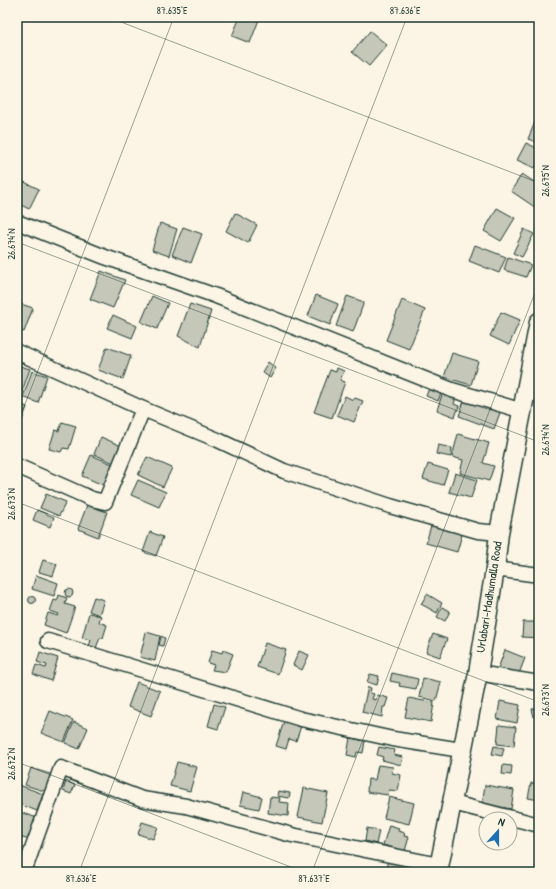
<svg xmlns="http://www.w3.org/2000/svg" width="556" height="889" font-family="'Patrick Hand',sans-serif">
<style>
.building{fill:#c5c7b9;stroke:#1f3d34}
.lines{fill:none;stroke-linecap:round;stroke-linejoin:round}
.minor-casing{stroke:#1f3d34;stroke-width:17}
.major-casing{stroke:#1f3d34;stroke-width:21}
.minor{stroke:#fcf5e5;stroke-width:14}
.major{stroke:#fcf5e5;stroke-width:18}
.ticks{fill:none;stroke:#1f3d34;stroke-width:1;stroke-opacity:0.45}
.labels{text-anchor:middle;stroke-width:3;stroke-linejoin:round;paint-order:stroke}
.street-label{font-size:12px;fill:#1f3d34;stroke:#fcf5e5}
.neatline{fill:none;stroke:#1f3d34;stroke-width:1.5}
.ticks-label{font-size:10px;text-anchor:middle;fill:#1f3d34}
</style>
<rect width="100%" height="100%" fill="#fcf5e5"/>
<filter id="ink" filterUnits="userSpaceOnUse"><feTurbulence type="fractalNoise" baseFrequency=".025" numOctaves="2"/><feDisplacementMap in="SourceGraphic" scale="8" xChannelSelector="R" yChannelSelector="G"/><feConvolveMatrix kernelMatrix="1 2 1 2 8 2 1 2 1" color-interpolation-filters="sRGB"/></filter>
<g filter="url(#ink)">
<g class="building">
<path d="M240,17H260L250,43L232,36Z"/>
<path d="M370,31L387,45L369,66L352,52Z"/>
<path d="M538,115L539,116V143L528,139Z"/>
<path d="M526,143L539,149V159L535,168L517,160Z"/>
<path d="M522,174L539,185V210L511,191Z"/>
<path d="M20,180L39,189L29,209L17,203V186Z"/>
<path d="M497,208L515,218L501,241L484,231Z"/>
<path d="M235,213L257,225L248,243L226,231Z"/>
<path d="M160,223L177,229L169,256L152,250Z"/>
<path d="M183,227L202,234L191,263L172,255Z"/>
<path d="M524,229L534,234L522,257L513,253Z"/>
<path d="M475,245L506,257L499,273L469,261Z"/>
<path d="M508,257L531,265L526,277L504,270Z"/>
<path d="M101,271L125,280L113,308L90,299Z"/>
<path d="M316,295L338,304L330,325L308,316Z"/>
<path d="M152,296L168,303L157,329L141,322Z"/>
<path d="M347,296L364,302L353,332L336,326Z"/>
<path d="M402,300L425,310L409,349L386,340Z"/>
<path d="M18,303L33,308L24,332L17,330Z"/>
<path d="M190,304L211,311L200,347L178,336Z"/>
<path d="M501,312L520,320L509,345L490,336Z"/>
<path d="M113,315L137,326L132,338L107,328Z"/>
<path d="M107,347L131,356L123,379L98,370Z"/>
<path d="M452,353L478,361L471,385L444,377Z"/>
<path d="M268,362L276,368L270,378L262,372Z"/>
<path d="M17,365L30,369L20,397L17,396Z"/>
<path d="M337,368L344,371L340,380L345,382L332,418L314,412L330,370L336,372Z"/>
<path d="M32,371L47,376L38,403L23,397Z"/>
<path d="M429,388L441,393L438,401L426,396Z"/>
<path d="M443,392L456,397L454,404L459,406L455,417L437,410Z"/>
<path d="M345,396L353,400L355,398L363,401L354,422L337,415Z"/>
<path d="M465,398L501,410L494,429L459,416Z"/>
<path d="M17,403L27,407L17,434Z"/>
<path d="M62,422L76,426L69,449L63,448L61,452L49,449L55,430L59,431Z"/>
<path d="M458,434L489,443L483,463L494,466L489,481L460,473L463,460L452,457Z"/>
<path d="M101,437L126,448L118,465L94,454Z"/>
<path d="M438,445L452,448L451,457L436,454Z"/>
<path d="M91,455L119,467L110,488L82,476Z"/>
<path d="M147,457L172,468L163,487L138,475Z"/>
<path d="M428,464L448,470L443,485L423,479Z"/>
<path d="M455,473L477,480L471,498L449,492Z"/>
<path d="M138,480L166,492L159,507L131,495Z"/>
<path d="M46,494L66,502L59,516L40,508Z"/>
<path d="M539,498V514L536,513Z"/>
<path d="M87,505L107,512L98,537L78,529Z"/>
<path d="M37,510L54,517L50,527L33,520Z"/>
<path d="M432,522L463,531L457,552L426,543Z"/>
<path d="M150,532L163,537L156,556L143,552Z"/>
<path d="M43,560L57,564L53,576L39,572Z"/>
<path d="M36,575L58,583L54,596L32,589Z"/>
<circle cx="69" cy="593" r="4"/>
<path d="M427,594L442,603L437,613L421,604Z"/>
<rect x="537" y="594" width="2" height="18"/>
<path d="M59,595L67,598L65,604L75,607L66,633L44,625L48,613L58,616L59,614L50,611L54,600L57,601Z"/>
<circle cx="32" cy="600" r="3.5"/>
<path d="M94,597L104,600L99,615L89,611Z"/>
<path d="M442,607L450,611L445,621L437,617Z"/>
<path d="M89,613L101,616L99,622L107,625L103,638H100L96,648L89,646L91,640L82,638Z"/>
<path d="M523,622H539V638L522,637Z"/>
<path d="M146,632L160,636L155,661L140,657Z"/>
<path d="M433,634L447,639L440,657L426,652Z"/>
<path d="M161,636L165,638L163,646L159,645Z"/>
<path d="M265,643L286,650L278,674L257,667Z"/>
<path d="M212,650L222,653L223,650L233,654L226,672L212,670L214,665L208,663Z"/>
<path d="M505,650L525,658L517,679L497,671Z"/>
<path d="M299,651L309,655L302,670L293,665Z"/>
<path d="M40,652L58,658L51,681L33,674L36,665L46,668L47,665L37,662Z"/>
<path d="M392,673L418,679L416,689L399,686L400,683L390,681Z"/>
<path d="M370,674L379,676L377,685L367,682Z"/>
<path d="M423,678L441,682L436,701L419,697Z"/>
<path d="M137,682L160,691L151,716L128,707Z"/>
<path d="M368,687L371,688L370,693L374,694L372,699L376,700L377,695L388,698L385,707H383L382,717L362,712Z"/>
<path d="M409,698L434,703L431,722L405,717Z"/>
<path d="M500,701L520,705L517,723L497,719Z"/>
<path d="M214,704L225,707L218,729L208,726Z"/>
<path d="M539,708V716L534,717L532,709Z"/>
<path d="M50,711L73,720L64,742L41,733Z"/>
<path d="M284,721L301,726L296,741L289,739L286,749L276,746Z"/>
<path d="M74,722L88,728L79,749L65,743Z"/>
<path d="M499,725L516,727L514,746L497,744Z"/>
<path d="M350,738L365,741L363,753L357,752L356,757L347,755Z"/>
<path d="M494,746L504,748L502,756L492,754Z"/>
<path d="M379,747L395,750L394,755L403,757L401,765L382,760L383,757L377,755Z"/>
<path d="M177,762L197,767L190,791L170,786Z"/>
<path d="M378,765L393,767L392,773L401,775L398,791L389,790L388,795L367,792L368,779L375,780Z"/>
<path d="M503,765L512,766L511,775L502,774Z"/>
<path d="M537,765L539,766V782H535Z"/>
<path d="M31,768L53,775L47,792L25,785Z"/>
<path d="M66,781L75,785L71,794L63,791Z"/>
<path d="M531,783L539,785V800L528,798Z"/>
<path d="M19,785L43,794L37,811L17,803Z"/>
<path d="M485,785L514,790L511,809L482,804Z"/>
<path d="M304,788L328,793L322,822L298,817Z"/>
<path d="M278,791L290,793L289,798L277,796Z"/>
<path d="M243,792L262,797L259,809L240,805Z"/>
<path d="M270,797L280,798L279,802L289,803L288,816L268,813Z"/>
<path d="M389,797L414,803L409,824L384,818Z"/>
<path d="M17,811L40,819L32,841L17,836Z"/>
<path d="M142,822L158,827L153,839L138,834Z"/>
<path d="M389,825L399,828L398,831L405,833L404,836L409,837L405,851L383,845Z"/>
<path d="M367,828L379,831L376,844L365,841Z"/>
<path d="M388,860L404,863L402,872H385Z"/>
</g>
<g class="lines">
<g class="minor-casing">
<g id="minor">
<path d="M17,222L105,257L216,296L452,390L523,411"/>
<path d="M17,352L143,409"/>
<path d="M526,392L539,395"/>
<path d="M17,466L92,499L105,502L143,409L218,440L284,471L390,506L478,531L499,533"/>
<path d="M495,569L539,575"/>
<path d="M48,641L301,719L393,739L461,750"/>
<path d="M478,673L539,683"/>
<path d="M453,803L539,825"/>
<path d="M24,872L61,768L142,799L186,806L292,835L439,865"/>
</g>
</g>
<g class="major-casing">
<path id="major" d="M438,872L478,673L495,569L499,533L539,322"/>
</g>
<use href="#minor" class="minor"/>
<use href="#major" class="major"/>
</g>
</g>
<path class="ticks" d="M108,17L539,183M17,242L539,442M17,425L174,17M17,502L539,702M17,762L304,872M79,872L407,17M312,872L539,282"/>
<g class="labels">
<g class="street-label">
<text transform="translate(489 597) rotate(-81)" y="4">Urlabari-Madhumalla Road</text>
</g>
</g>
<rect width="556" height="889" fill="none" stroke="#fcf5e5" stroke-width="44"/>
<g transform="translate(498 831) rotate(21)"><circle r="19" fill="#fcf5e5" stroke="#a4ab9e"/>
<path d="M0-3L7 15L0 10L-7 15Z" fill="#1f6fb2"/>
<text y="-6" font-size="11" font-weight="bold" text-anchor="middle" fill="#1f3d34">N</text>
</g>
<rect x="22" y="22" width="512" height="845" class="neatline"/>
<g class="ticks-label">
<text x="172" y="14">87.635°E</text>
<text x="405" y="14">87.636°E</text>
<text transform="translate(545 181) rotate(-90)" y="4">26.675°N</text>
<text transform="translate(11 244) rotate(-90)" y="4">26.674°N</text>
<text transform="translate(545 440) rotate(-90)" y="4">26.674°N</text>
<text transform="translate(11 504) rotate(-90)" y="4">26.673°N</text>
<text transform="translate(545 700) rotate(-90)" y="4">26.673°N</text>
<text transform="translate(11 764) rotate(-90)" y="4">26.672°N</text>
<text x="81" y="882">87.636°E</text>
<text x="314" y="882">87.637°E</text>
</g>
</svg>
